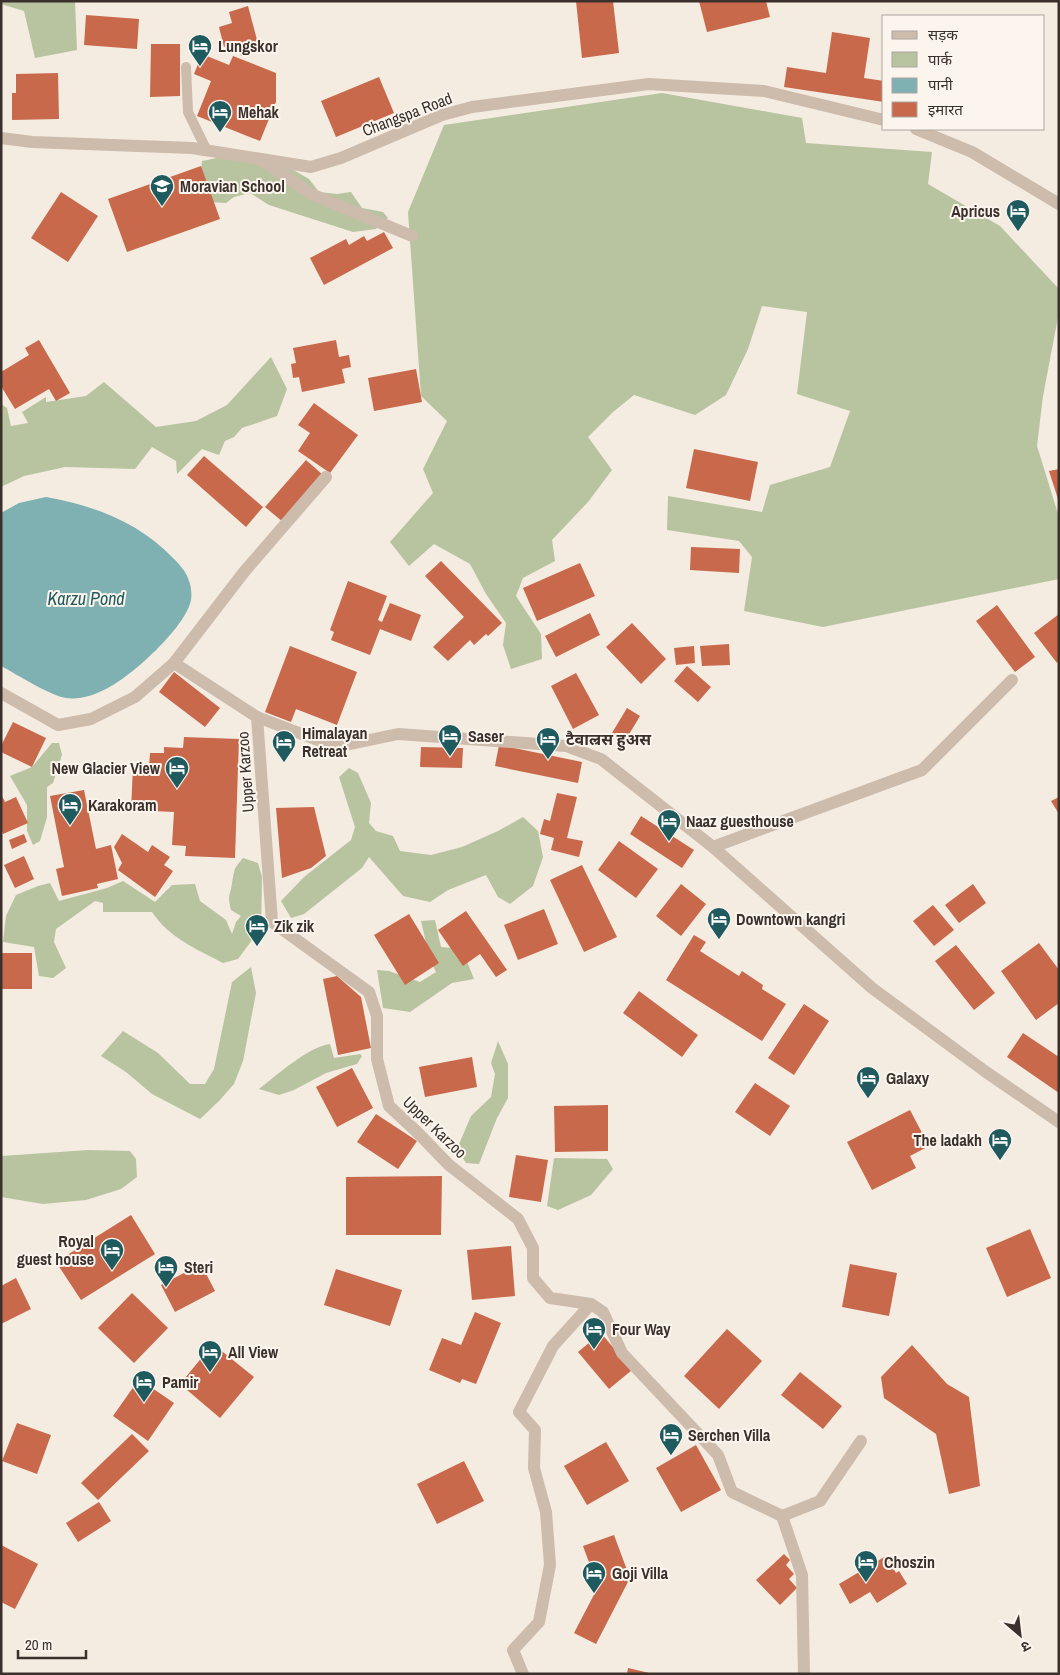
<svg xmlns="http://www.w3.org/2000/svg" width="1060" height="1675" font-family="'Archivo Narrow','Noto Sans Devanagari',sans-serif">
<style>
.green{fill:#b8c4a0}
.water{fill:#7fb0b2}
.building{fill:#c8694b}
.lines{fill:none;stroke-linecap:round;stroke-linejoin:round}
.service{stroke:#cdbbac;stroke-width:10}
.minor{stroke:#cdbbac;stroke-width:12}
.labels{text-anchor:middle;stroke-width:4;stroke-linejoin:round;paint-order:stroke}
.poi-label{font-size:16px;font-weight:bold;fill:#3b302b;stroke:#fbf5ee;text-anchor:start}
.street-label{font-size:16px;fill:#3b302b;stroke:#fbf5ee}
.water-label{font-size:18px;font-style:italic;fill:#1f5a5e;stroke:#fbf5ee}
</style>
<rect width="100%" height="100%" fill="#f4ebe1"/>
<g class="green">
<path d="M1,1H75L77,50L35,58L24,11L1,4Z"/>
<path d="M662,93L802,118L806,143L932,152L928,184L1000,226L1059,289V312L1043,396L1037,446L1059,517V579L823,627L744,611L752,557L739,541L667,530L668,496L762,512L770,485L830,467L850,411L797,394L807,312L762,306L748,349L726,395L695,415L634,395L613,412L588,437L612,470L588,502L552,540L555,561L523,578L516,596L541,634L542,659L511,669L503,645L506,623L486,594L470,564L434,544L409,566L390,542L433,493L423,469L447,421L421,396L408,212L444,125Z"/>
<path d="M227,156L283,164L309,179L319,192L337,194L351,192L362,208L383,212L388,218L376,229L353,232L269,205L250,193L234,197L226,203L208,202L201,171L202,161Z"/>
<path d="M271,357L287,389L277,416L242,428L234,437L225,441L219,455L202,449L177,474L176,461L152,447L135,469L65,467L24,476L1,487V404L7,408L11,426L28,423L22,412L46,397V402L86,396L104,382L156,427L196,421L227,405Z"/>
<path d="M52,743H59L62,755L53,783L47,787V817L40,841L33,845L27,831V805L10,776L32,767Z"/>
<path d="M349,768L358,773L371,803L369,823L376,831L393,836L400,851L431,855L462,847L498,831L523,817L538,831L543,857L533,886L510,904L498,897L486,875L448,890L430,902L403,896L369,857L362,868L304,914L291,918L281,901L304,877L351,840L355,827L339,777Z"/>
<path d="M243,858L258,863L262,877L261,928L238,959L223,963C198,950 168,937 152,912H103V903L95,901L56,929L54,942L66,968L53,978L39,976L34,947L3,942L6,916L16,895L38,886L50,883L59,901L107,888L123,881L155,902L172,885L195,884L200,901L226,920L232,934L236,922L241,916L231,910C227,894 230,898 232,883C235,868 233,870 243,858Z"/>
<path d="M435,920L441,947L462,949L474,979L452,983L410,1012L383,1008L377,970L389,971L420,982L436,972L430,960L421,921Z"/>
<path d="M251,967L256,993L243,1061L234,1084L219,1101L200,1119L152,1094L126,1072L101,1056L123,1031L158,1053L190,1084H205L214,1069L232,982Z"/>
<path d="M498,1041L508,1064V1098L497,1118L479,1164L466,1163L457,1149L471,1116L491,1097L495,1074L491,1063Z"/>
<path d="M330,1044L334,1058L360,1054L362,1056L357,1064L326,1073L294,1090L279,1095L259,1089C277,1075 308,1047 330,1044Z"/>
<path d="M88,1150L130,1151L136,1159L137,1177L121,1189L86,1200L43,1204L1,1197L2,1156Z"/>
<path d="M554,1158L607,1159L613,1169L591,1195L558,1210L547,1206Z"/>
</g>
<path class="water" d="M46,497C95,506 139,522 174,559C180,565 187,573 189,581C191,585 192,595 191,600C186,627 131,677 106,689C95,695 79,700 66,698C49,695 18,675 1,666V513L19,503Z"/>
<g class="building">
<path d="M576,1H613L619,53L582,58Z"/>
<path d="M699,1H766L770,17L707,32Z"/>
<path d="M248,6L260,51L241,56L237,44L224,47L219,27L232,23L229,12Z"/>
<path d="M86,15L139,19L137,49L84,45Z"/>
<path d="M832,32L870,38L864,78L884,81V102L784,87L787,67L826,73Z"/>
<path d="M151,44H180V96L150,97Z"/>
<path d="M202,54L229,65L233,56L276,73V102L260,141L197,116L211,81L194,74Z"/>
<path d="M58,73L59,119L12,120V93H16V74Z"/>
<path d="M379,77L394,113L336,137L321,101Z"/>
<path d="M201,166L220,219L127,252L108,199Z"/>
<path d="M61,192L98,216L68,262L31,238Z"/>
<path d="M384,232L393,248L324,285L310,258L346,239L349,245L364,236L367,241Z"/>
<path d="M39,340L70,393L56,401L49,389L15,409L1,386V372L29,355L25,348Z"/>
<path d="M336,340L339,357L349,355L351,367L342,369L345,383L302,392L299,377L293,378L291,364L296,363L293,348Z"/>
<path d="M416,369L422,402L374,411L368,378Z"/>
<path d="M314,403L358,435L330,473L298,451L310,433L298,425Z"/>
<path d="M694,449L758,462L750,501L686,488Z"/>
<path d="M204,456L263,507L246,527L187,475Z"/>
<path d="M306,460L323,475L283,522L265,507Z"/>
<path d="M1059,469V499H1058L1049,471Z"/>
<path d="M691,547L740,549L739,573L690,570Z"/>
<path d="M441,561L502,623L488,636L486,634L474,645L470,640L448,661L433,647L464,617L425,576Z"/>
<path d="M580,563L595,596L537,621L523,588Z"/>
<path d="M348,581L387,596L378,620L382,622L390,603L421,615L411,641L380,629L370,655L331,640L334,632L330,630Z"/>
<path d="M997,605L1035,657L1015,672L976,621Z"/>
<path d="M590,613L600,635L556,657L545,636Z"/>
<path d="M1059,614V661L1057,663L1034,633Z"/>
<path d="M632,623L666,659L641,684L606,647Z"/>
<path d="M729,644L730,665L702,666L700,646Z"/>
<path d="M290,646L357,672L337,725L296,709L291,722L265,712Z"/>
<path d="M694,646L695,663L676,665L674,648Z"/>
<path d="M687,666L711,687L698,702L674,681Z"/>
<path d="M174,672L220,708L205,727L159,692Z"/>
<path d="M576,673L599,715L573,729L551,686Z"/>
<path d="M627,708L640,716L625,741L612,733Z"/>
<path d="M13,722L46,738L32,767L1,752V746Z"/>
<path d="M184,737L239,739L235,858L185,856L186,846L172,845L174,812L131,810L133,766L149,767L150,753H164V747L183,748Z"/>
<path d="M499,745L582,762L578,783L495,766Z"/>
<path d="M421,747L463,748L462,768L420,767Z"/>
<path d="M84,790L96,849L111,845L118,879L97,884L98,888L62,896L56,869L64,867L50,796Z"/>
<path d="M557,793L577,797L567,838L583,841L579,857L551,850L554,838L540,834L544,819L550,821Z"/>
<path d="M1,794L5,802L16,797L28,823L3,834L1,829Z"/>
<path d="M1059,797V814L1051,801Z"/>
<path d="M314,807L326,856L311,868L282,878L276,808Z"/>
<path d="M641,816L694,850L682,868L630,834Z"/>
<path d="M24,834L27,842L12,849L9,840Z"/>
<path d="M122,834L148,852L152,845L170,857L164,865L173,871L155,897L118,870L122,863L114,847Z"/>
<path d="M619,841L658,869L636,898L598,870Z"/>
<path d="M24,856L34,879L15,888L4,865Z"/>
<path d="M582,865L617,937L584,952L550,880Z"/>
<path d="M681,884L706,904L681,936L656,916Z"/>
<path d="M973,884L986,903L959,923L945,905Z"/>
<path d="M933,905L954,930L934,946L913,921Z"/>
<path d="M544,909L558,944L518,960L504,925Z"/>
<path d="M466,911L507,970L496,977L480,954L463,966L438,930Z"/>
<path d="M409,914L439,963L405,985L374,935Z"/>
<path d="M694,935L706,942L700,951L739,976L742,971L763,985L762,989L786,1004L762,1041L666,980Z"/>
<path d="M1039,943L1059,970V1003L1036,1020L1001,971Z"/>
<path d="M956,945L995,993L974,1010L935,961Z"/>
<rect x="1" y="953" width="31" height="36"/>
<path d="M337,976L361,997L371,1048L338,1055L323,979Z"/>
<path d="M639,991L698,1035L682,1057L623,1013Z"/>
<path d="M804,1004L829,1021L794,1075L768,1058Z"/>
<path d="M1023,1033L1059,1057V1093L1007,1057Z"/>
<path d="M472,1057L477,1087L425,1097L419,1067Z"/>
<path d="M352,1068L373,1108L337,1127L316,1087Z"/>
<path d="M755,1083L790,1106L770,1136L735,1112Z"/>
<path d="M608,1105V1151L555,1152L554,1106Z"/>
<path d="M910,1110L929,1146L910,1156L916,1168L872,1190L847,1142Z"/>
<path d="M376,1114L417,1141L398,1169L357,1142Z"/>
<path d="M516,1155L548,1160L541,1202L509,1197Z"/>
<path d="M442,1176L441,1235H346V1177Z"/>
<path d="M131,1215L155,1254L81,1300L56,1262Z"/>
<path d="M1030,1229L1051,1278L1007,1297L986,1248Z"/>
<path d="M511,1246L515,1296L472,1300L467,1250Z"/>
<path d="M201,1264L215,1291L175,1312L161,1285Z"/>
<path d="M850,1264L897,1273L889,1316L842,1307Z"/>
<path d="M336,1269L402,1290L390,1326L324,1305Z"/>
<path d="M16,1278L31,1309L1,1324V1286Z"/>
<path d="M132,1293L168,1328L134,1363L98,1328Z"/>
<path d="M475,1312L501,1323L476,1384L462,1379L460,1383L429,1370L442,1338L461,1345Z"/>
<path d="M727,1329L762,1361L719,1409L684,1376Z"/>
<path d="M601,1333L632,1370L609,1389L578,1352Z"/>
<path d="M213,1344L254,1377L220,1418L180,1384Z"/>
<path d="M912,1345L947,1384L969,1397L980,1486L949,1494L936,1434L884,1398L881,1377Z"/>
<path d="M800,1372L842,1406L823,1429L781,1395Z"/>
<path d="M139,1379L174,1403L148,1441L113,1416Z"/>
<path d="M17,1423L51,1435L37,1474L2,1461Z"/>
<path d="M132,1434L149,1451L98,1500L81,1483Z"/>
<path d="M606,1442L629,1481L587,1505L564,1466Z"/>
<path d="M696,1445L721,1490L681,1512L656,1468Z"/>
<path d="M464,1461L484,1501L437,1524L417,1484Z"/>
<path d="M99,1502L111,1521L78,1542L66,1523Z"/>
<path d="M614,1535L630,1578L596,1644L574,1633L598,1587L583,1546Z"/>
<path d="M1,1545L38,1564L15,1609L1,1602Z"/>
<path d="M784,1554L790,1560L786,1565L794,1574L789,1579L797,1588L780,1605L756,1580Z"/>
<path d="M886,1556L896,1573L899,1571L907,1584L877,1603L870,1592L850,1604L839,1584Z"/>
<path d="M628,1668L649,1673V1674H627Z"/>
</g>
<g class="lines">
<path class="service" d="M186,67L188,112L206,149"/>
<g class="minor">
<path d="M916,129L972,152L1059,204"/>
<path d="M1,138L32,142L192,148L311,167L341,158L442,115L472,107L649,84L764,91L884,120"/>
<path d="M262,160L311,194L412,236"/>
<path d="M174,663L244,572L326,477"/>
<path d="M1,693L58,725L91,719L135,697L174,663L257,717L272,922L369,992L377,1016V1059L389,1106L416,1131L449,1165L518,1219L533,1248V1278L550,1298L591,1304L553,1346L519,1412L535,1430L534,1468L546,1512L550,1565L539,1622L513,1650L523,1674"/>
<path d="M257,717L336,747L398,734L566,746L601,759L713,847L872,988L986,1072L1059,1122"/>
<path d="M713,847L922,770L1012,680"/>
<path d="M591,1304L603,1312L622,1353L718,1455L732,1492L782,1516L802,1575L804,1674"/>
<path d="M782,1516L820,1501L861,1441"/>
</g>
</g>
<defs>
<g id="hotel-pin" transform="scale(1.25)"><path d="M0 17L-7.5 6A9.5 9.5 0 1 1 7.5 6Z" fill="#1f5a5e" stroke="#fbf5ee"/><path d="M-6-4.5h1.5V1H6V5H4.5V3h-9V5H-6ZM-4 0a1.8 1.8 0 1 1 3.6 0ZM.5 0V-2.5h3Q6-2.5 6 0Z" fill="#fff"/></g>
<g id="school-pin" transform="scale(1.25)"><path d="M0 17L-7.5 6A9.5 9.5 0 1 1 7.5 6Z" fill="#1f5a5e" stroke="#fbf5ee"/><path d="M0-5L7-2L0 1L-7-2ZM-4 1L0 2.5L4 1V4Q0 6-4 4Z" fill="#fff"/></g>
</defs>
<g fill-rule="evenodd">
<use href="#hotel-pin" x="200" y="46"/>
<use href="#hotel-pin" x="220" y="112"/>
<use href="#school-pin" x="162" y="186"/>
<use href="#hotel-pin" x="1018" y="211"/>
<use href="#hotel-pin" x="450" y="736"/>
<use href="#hotel-pin" x="548" y="739"/>
<use href="#hotel-pin" x="284" y="742"/>
<use href="#hotel-pin" x="177" y="768"/>
<use href="#hotel-pin" x="70" y="805"/>
<use href="#hotel-pin" x="669" y="821"/>
<use href="#hotel-pin" x="719" y="919"/>
<use href="#hotel-pin" x="257" y="926"/>
<use href="#hotel-pin" x="868" y="1078"/>
<use href="#hotel-pin" x="1000" y="1140"/>
<use href="#hotel-pin" x="112" y="1250"/>
<use href="#hotel-pin" x="166" y="1267"/>
<use href="#hotel-pin" x="594" y="1329"/>
<use href="#hotel-pin" x="210" y="1352"/>
<use href="#hotel-pin" x="144" y="1382"/>
<use href="#hotel-pin" x="671" y="1435"/>
<use href="#hotel-pin" x="866" y="1562"/>
<use href="#hotel-pin" x="594" y="1573"/>
</g>
<g class="labels">
<g class="poi-label">
<text x="218" y="52">Lungskor</text>
<text x="238" y="118">Mehak</text>
<text x="180" y="192">Moravian School</text>
<text x="1000" y="217" text-anchor="end">Apricus</text>
<text x="302" y="739">Himalayan<tspan x="302" dy="18">Retreat</tspan></text>
<text x="468" y="742">Saser</text>
<text x="566" y="745">टैवाल्रस हुअस</text>
<text x="160" y="774" text-anchor="end">New Glacier View</text>
<text x="88" y="811">Karakoram</text>
<text x="686" y="827">Naaz guesthouse</text>
<text x="736" y="925">Downtown kangri</text>
<text x="274" y="932">Zik zik</text>
<text x="886" y="1084">Galaxy</text>
<text x="982" y="1146" text-anchor="end">The ladakh</text>
<text x="94" y="1247" text-anchor="end">Royal<tspan x="94" dy="18">guest house</tspan></text>
<text x="184" y="1273">Steri</text>
<text x="612" y="1335">Four Way</text>
<text x="228" y="1358">All View</text>
<text x="162" y="1388">Pamir</text>
<text x="688" y="1441">Serchen Villa</text>
<text x="884" y="1568">Choszin</text>
<text x="612" y="1579">Goji Villa</text>
</g>
<g class="street-label">
<text transform="translate(407 114) rotate(-21)" y="6">Changspa Road</text>
<text transform="translate(245 772) rotate(-94)" y="6">Upper Karzoo</text>
<text transform="translate(435 1127) rotate(44)" y="6">Upper Karzoo</text>
</g>
<g class="water-label">
<text x="86" y="605">Karzu Pond</text>
</g>
</g>
<rect width="1060" height="1675" fill="none" stroke="#3b302b" stroke-width="5"/>
<rect x="882" y="15" width="162" height="115" fill="#fbf5ee" stroke="#aea6a0"/>
<rect x="892" y="31" width="25" height="8" fill="#cdbbac" stroke="#aea6a0"/>
<text x="928" y="40" font-size="15" fill="#3b302b">सड़क</text>
<rect x="892" y="52" width="25" height="15" fill="#b8c4a0" stroke="#aea6a0"/>
<text x="928" y="65" font-size="15" fill="#3b302b">पार्क</text>
<rect x="892" y="78" width="25" height="15" fill="#7fb0b2" stroke="#aea6a0"/>
<text x="928" y="90" font-size="15" fill="#3b302b">पानी</text>
<rect x="892" y="102" width="25" height="15" fill="#c8694b" stroke="#aea6a0"/>
<text x="928" y="115" font-size="15" fill="#3b302b">इमारत</text>
<g transform="translate(1020 1635) rotate(152)" stroke="#fbf5ee" stroke-width="4" paint-order="stroke">
<path d="M0-4L9 19L0 12L-9 19Z" fill="#3b302b"/>
<text y="-8" font-size="14" font-weight="bold" text-anchor="middle" fill="#3b302b">उ</text>
</g>
<path d="M18 1650v8h68v-8" fill="none" stroke="#3b302b" stroke-width="2.5"/>
<text x="25" y="1650" font-size="15" fill="#3b302b" stroke="#fbf5ee" stroke-width="4" paint-order="stroke">20 m</text>
</svg>
